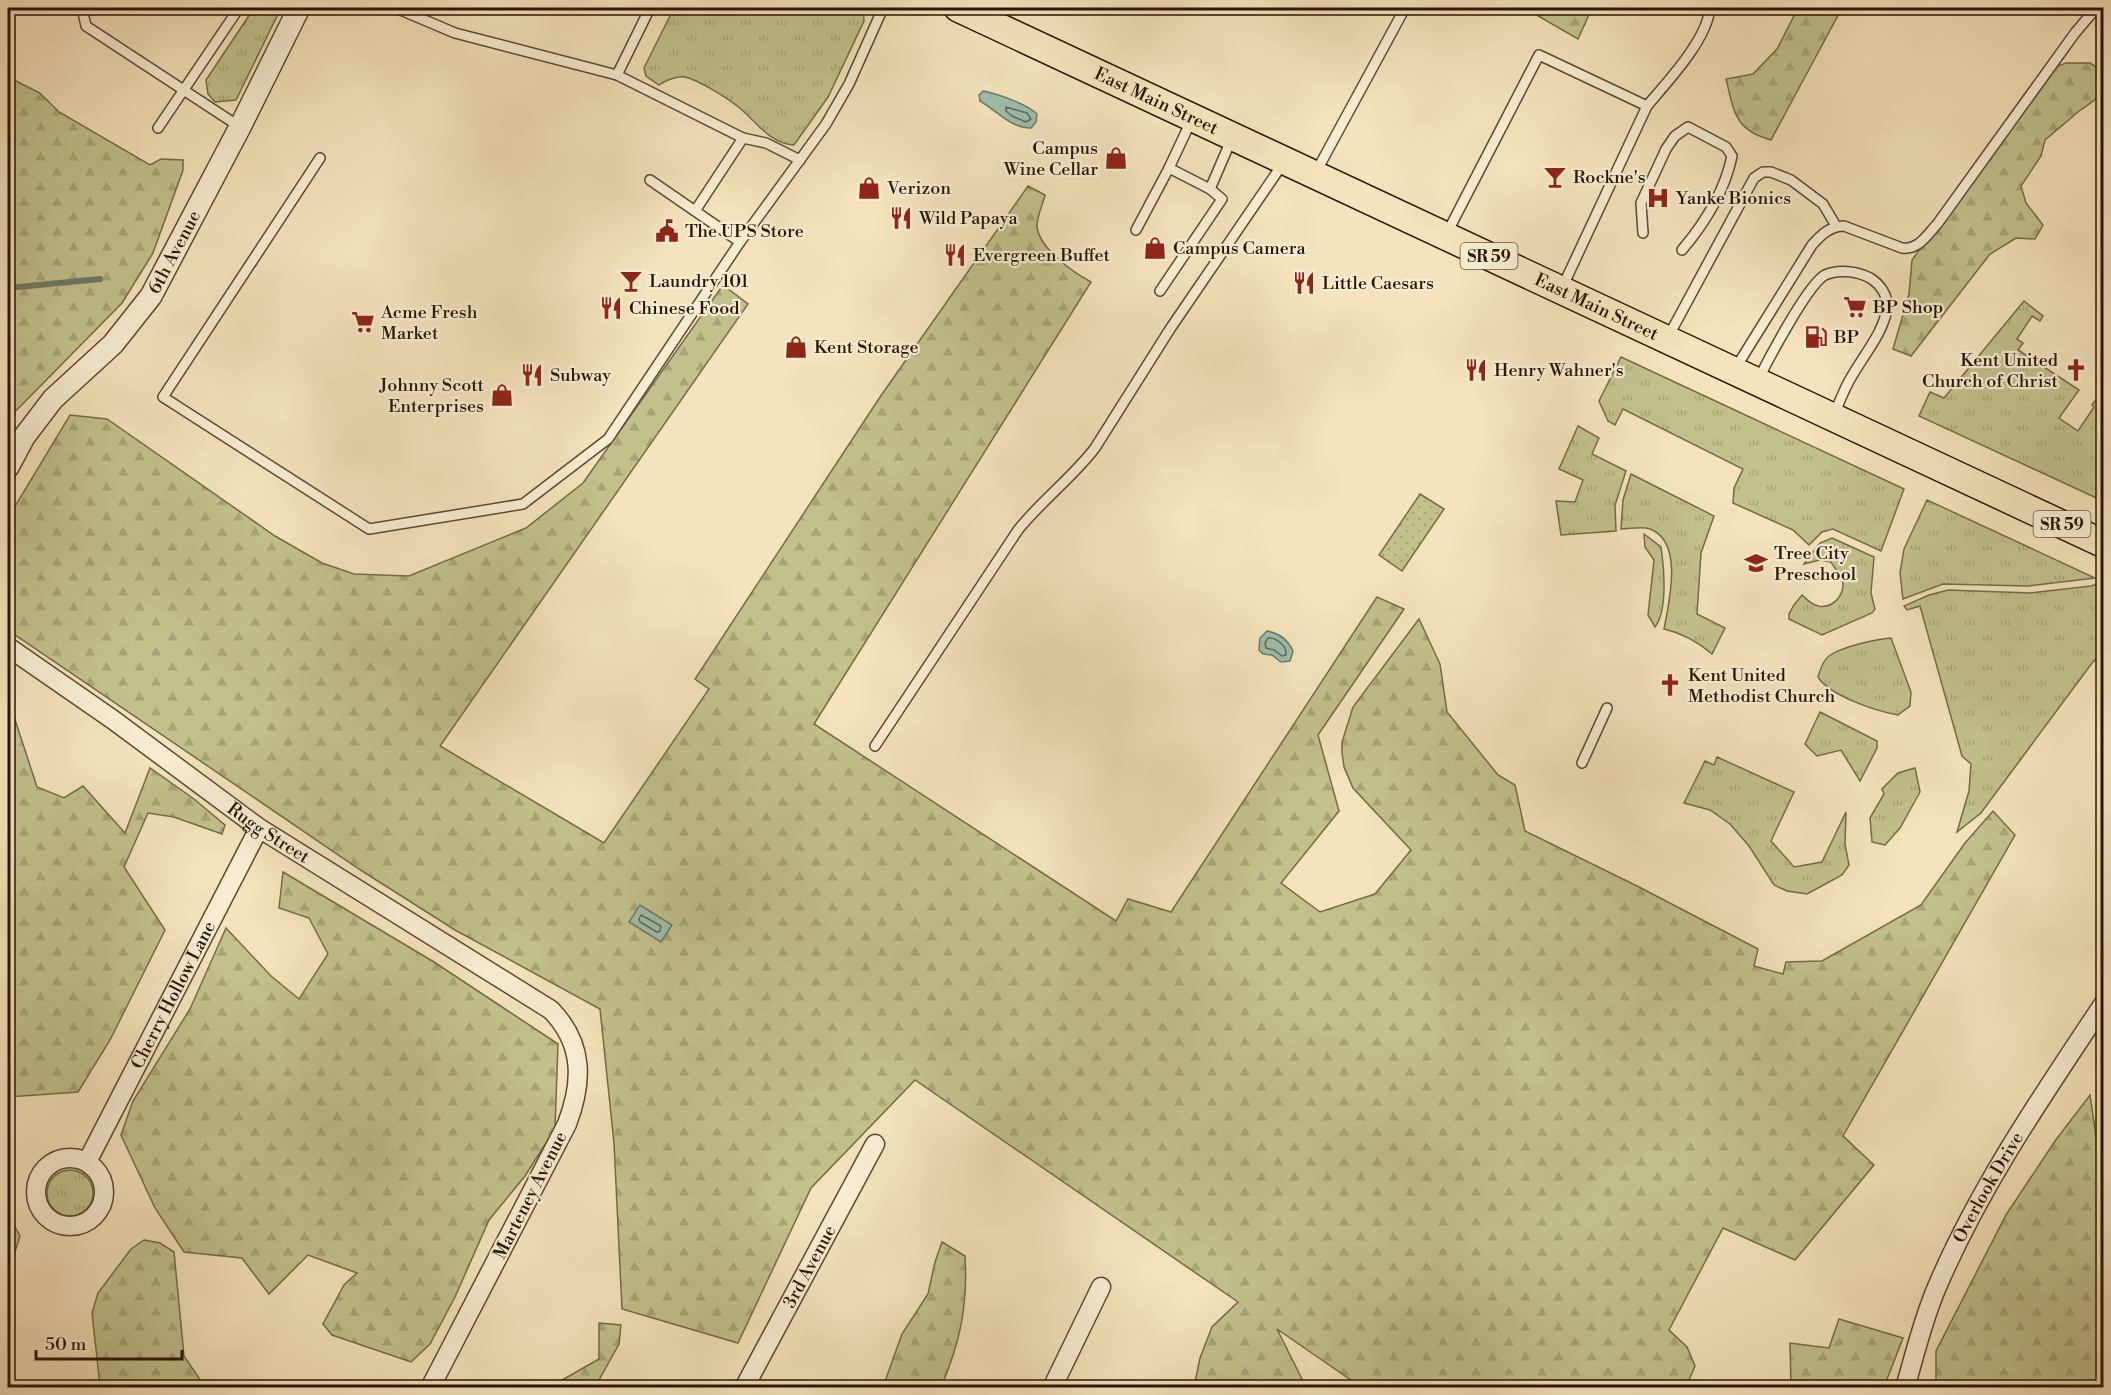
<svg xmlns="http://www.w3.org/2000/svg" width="2111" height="1395" font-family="'Libre Bodoni',serif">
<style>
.grass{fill:url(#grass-tufts);stroke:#756a46;stroke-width:1.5}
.forest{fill:url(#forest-firs);stroke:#756a46;stroke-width:1.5}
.park{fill:url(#park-dots);stroke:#756a46;stroke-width:1.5}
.water{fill:#9cbeac;stroke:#6e7a67;stroke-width:1.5}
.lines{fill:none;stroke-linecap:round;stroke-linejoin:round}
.shore{stroke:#626956;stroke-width:1.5}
.stream{stroke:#6e7a67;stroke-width:6}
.service-casing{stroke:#5b482f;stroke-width:12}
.minor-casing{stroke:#5b482f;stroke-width:21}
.tertiary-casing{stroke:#5b482f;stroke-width:24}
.primary-casing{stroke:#281400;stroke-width:30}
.service{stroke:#f8edd3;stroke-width:9}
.minor{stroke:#f8edd3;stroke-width:18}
.tertiary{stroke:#f8edd3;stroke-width:21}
.primary{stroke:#f4e3bc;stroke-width:27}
.labels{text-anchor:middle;stroke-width:4.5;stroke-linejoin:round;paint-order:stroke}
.shield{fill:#f8edd3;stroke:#66553f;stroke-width:1.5}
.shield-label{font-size:16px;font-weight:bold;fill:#281400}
.street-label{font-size:18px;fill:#281400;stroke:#f8edd3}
.poi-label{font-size:18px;fill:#281400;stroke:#f8edd3;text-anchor:start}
</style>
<defs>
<pattern id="grass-tufts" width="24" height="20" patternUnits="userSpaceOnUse" patternTransform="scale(1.5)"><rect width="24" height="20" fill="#c2c18c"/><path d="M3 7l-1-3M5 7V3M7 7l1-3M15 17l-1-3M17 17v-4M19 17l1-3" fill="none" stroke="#a7a577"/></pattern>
<pattern id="forest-firs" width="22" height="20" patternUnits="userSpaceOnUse" patternTransform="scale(1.5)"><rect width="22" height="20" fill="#c2c18c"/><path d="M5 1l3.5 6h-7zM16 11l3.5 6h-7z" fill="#a7a577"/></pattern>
<pattern id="park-dots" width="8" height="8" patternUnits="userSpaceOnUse" patternTransform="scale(1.5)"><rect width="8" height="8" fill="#c2c18c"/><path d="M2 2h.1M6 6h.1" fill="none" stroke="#a7a577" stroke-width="1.8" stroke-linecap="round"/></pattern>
</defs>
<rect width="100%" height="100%" fill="#f4e3bc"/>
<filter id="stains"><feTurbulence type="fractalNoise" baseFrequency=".00333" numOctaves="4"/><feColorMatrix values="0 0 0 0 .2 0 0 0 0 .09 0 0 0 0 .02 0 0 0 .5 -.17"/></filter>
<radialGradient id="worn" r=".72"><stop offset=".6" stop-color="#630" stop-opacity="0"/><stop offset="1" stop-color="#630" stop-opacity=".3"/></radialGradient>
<g class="grass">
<path d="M254,8H281L236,100L215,102L208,94L206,80Z"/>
<path d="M674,8H863L864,21L828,97L794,145C770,143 758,124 742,110C731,100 699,80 685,77C677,76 666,80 659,85L646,76L644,68Z"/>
<path d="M2024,301L2043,316L2040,321L2032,316L2017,339L2023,343L2018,350L2079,390L2059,418L2078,431L2094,407L2092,405L2095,401L2101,405L2103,402V501L1919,416L1930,392L1944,398Z"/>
<path d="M1621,357L1904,489L1881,551L1833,529L1822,532L1809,545L1793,530L1733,503L1734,488L1743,469L1623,409L1615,425L1608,421L1599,401Z"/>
<path d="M1578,426L1599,438L1592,454L1626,471L1615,505L1616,531L1561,535L1556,501L1575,502L1583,480L1559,469Z"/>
<path d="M1631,474L1714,516L1701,553L1697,614L1725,628L1712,654C1698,642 1682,633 1664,629C1669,602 1684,542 1650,529C1642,526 1630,529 1621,529L1623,500Z"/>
<path d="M1927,500L2095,578L2028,586L1943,584L1903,599L1900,573L1904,549Z"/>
<path d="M1644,534L1661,547C1664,568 1668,610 1655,627L1648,615L1654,560L1645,547Z"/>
<path d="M1832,538L1874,557L1871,593L1875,609L1872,613L1822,635L1789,619V614L1794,605L1802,595C1807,600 1811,604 1818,606C1831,609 1844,597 1843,583C1842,574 1835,570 1831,562L1820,560L1804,564L1820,543Z"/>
<path d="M2103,582V652L2092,663L1981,813L1957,832L1969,791L1971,764L1962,756L1920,606L1907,610L1904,606L1929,595L1948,590L2030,593L2091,586Z"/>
<path d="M1891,638L1911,692L1910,706L1898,715C1876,711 1830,696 1818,677C1820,670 1823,660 1829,656C1841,647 1876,639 1891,638Z"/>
<path d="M1820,712L1877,741V748L1860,781L1841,750L1817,756L1805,744Z"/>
<path d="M1717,757L1794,792L1771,841L1794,867L1822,862L1846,812L1845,844L1849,865L1842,875L1807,894L1787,891L1774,885L1749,846L1730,824L1710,810L1684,803L1705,761L1714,765Z"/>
<path d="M1915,768L1920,792L1900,828L1885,845L1872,842L1870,818L1884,794L1882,789L1898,773Z"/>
<circle cx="70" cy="1193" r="23"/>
</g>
<g class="forest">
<path d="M1533,8H1592L1578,39L1538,16Z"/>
<path d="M1798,8H1842L1771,140C1734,130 1734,111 1726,79L1753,74L1777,49Z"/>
<path d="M2066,63H2090L2103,71V94L2078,112L2045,140L2041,156L2021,186L2026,203L2043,225L2035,239L2016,238L1990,254L1911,356L1893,349L1909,294L1912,260L2050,69Z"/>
<path d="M14,80L40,93L59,112L150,165L161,159L183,160V170L153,253L122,303L8,419V90Z"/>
<path d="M1028,186L1045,195C1043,204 1036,218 1037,228C1041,250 1073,272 1091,282L814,724L1116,921L1128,899L1171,912L1377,597L1404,609L1318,735L1339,811L1281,883L1320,912L1375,894L1411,850L1353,788L1344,767L1342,753V742L1353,707L1419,619L1440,664L1447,712L1498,775L1515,785L1525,831L1637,886L1758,949L1754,966L1783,974L1786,962L1822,961L1921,905L1965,843L1993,811L2015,835L1843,1136L1874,1165L1795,1260L1723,1228L1669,1330L1687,1347L1695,1366L1686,1387H1357L1358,1385L1277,1329L1306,1387H1194L1200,1358L1212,1327L1238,1302L915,1080L811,1188L738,1343L622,1309L614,1143L600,1009L455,930L359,869L8,630V518L70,415L107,419L275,536L322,563L354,574L409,576L526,528L583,483L723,285L748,304L440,746L604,843L709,689L695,679L880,397Z"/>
<path d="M8,698L37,787L64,798L83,786L125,833L150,768L194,799L225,825L222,834L174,817L148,813L124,867L165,930L110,1040L78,1092L8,1097Z"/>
<path d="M283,872L434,962L558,1044L555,1129L525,1176L489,1220L455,1297L430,1344L411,1362L332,1335L323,1324L344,1285L357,1273L308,1255L269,1294L242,1258L184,1252L155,1208L121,1135L133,1101L190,1009L226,928L271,976L299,999L328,954L309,918L279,908Z"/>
<path d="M2090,1095L2104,1190L2103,1387H1936V1351L2006,1215L2055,1141Z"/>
<path d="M8,1214L20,1236L8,1274Z"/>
<path d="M144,1240L160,1243L174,1252L184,1356L205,1387H99L100,1385L92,1313L98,1293L131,1249Z"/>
<path d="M942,1242L965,1256C968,1305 960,1343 941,1387H883L902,1334L928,1294L935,1262Z"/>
<path d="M1839,1319L1903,1338L1884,1387H1791L1790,1343L1829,1348Z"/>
<path d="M599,1323L621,1325L619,1344L595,1387H550L599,1359Z"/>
</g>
<path class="park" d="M1420,494L1444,509L1402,571L1379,555Z"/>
<g class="water">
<path d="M983,91C998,94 1027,104 1037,114L1036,122L1031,128C1012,129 996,110 980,101L979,95Z"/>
<path d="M1267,631C1279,633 1288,640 1293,651L1290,661L1281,662L1272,655L1263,654L1259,650L1260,638Z"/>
<path d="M640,905L672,925L661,942L629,922Z"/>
</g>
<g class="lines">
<g class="shore">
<path d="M1006,107L1027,113L1031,119L1026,122L1012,116L1006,111Z"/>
<path d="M1268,638C1276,637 1287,646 1286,655L1282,656L1274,650L1266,648L1265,643Z"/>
<path d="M641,915L661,926L660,931L657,932L640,922L639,919Z"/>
</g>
<path class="stream" d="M8,288L100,279"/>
<g class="service-casing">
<g id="service">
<path d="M82,8L86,26L240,127"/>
<path d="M396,8L455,33L617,75L743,138L766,143L800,160"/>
<path d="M617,75L650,8"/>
<path d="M1647,106C1668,81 1707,40 1710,8"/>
<path d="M158,128L239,8"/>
<path d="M320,158L163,397L369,529L523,504L608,439L740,242L826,124L849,84L883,8"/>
<path d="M1169,168L1192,119"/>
<path d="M1316,172L1405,8"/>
<path d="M650,180L740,242"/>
<path d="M695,211L743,138"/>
<path d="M1136,230L1169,168L1210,189"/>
<path d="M1447,233L1539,55L1647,106L1562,288"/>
<path d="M1643,233L1641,203L1666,149L1675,136L1688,127L1726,147L1732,156C1725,190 1704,224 1682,250"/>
<path d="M1160,291L1222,199L1210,189L1232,138"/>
<path d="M1667,339L1754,178L1763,172H1771L1791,180L1823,204L1836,226"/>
<path d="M1735,369L1812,245C1821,235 1830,226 1844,226L1902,248C1919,250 1927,235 1938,223L2075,33L2092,13L2101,8"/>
<path d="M1758,380C1768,360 1808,284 1825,275C1838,269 1857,271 1870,278C1880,284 1888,295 1887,308C1884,334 1858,362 1847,385C1842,395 1838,405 1834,415"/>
<path d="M875,746L1018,530C1042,500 1072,478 1095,448L1170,329L1284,162"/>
<path d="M1582,763L1607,708"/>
</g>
</g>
<g class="minor-casing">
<g id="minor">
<path id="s1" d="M8,647L112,719L259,828L551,1010C584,1044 583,1082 567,1124L430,1388"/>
<circle cx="70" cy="1192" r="34"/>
<path id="s2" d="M87,1162L259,828"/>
<path id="s3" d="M744,1388L875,1144"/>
<path d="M1052,1388L1101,1287"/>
<path id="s4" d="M1905,1388C1915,1354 1923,1319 1937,1287C1980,1186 2043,1095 2104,1003"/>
</g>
</g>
<g class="tertiary-casing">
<g id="tertiary">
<path id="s5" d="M8,467L24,437L53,399L113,344L151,296L240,127L299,8"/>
</g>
</g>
<g class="primary-casing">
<g id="primary">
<path id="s6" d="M958,8L2104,544"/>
</g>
</g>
<use href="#service" class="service"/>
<use href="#minor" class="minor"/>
<use href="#tertiary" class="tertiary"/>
<use href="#primary" class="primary"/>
</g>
<defs>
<g id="shop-bare" transform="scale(1.8)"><path d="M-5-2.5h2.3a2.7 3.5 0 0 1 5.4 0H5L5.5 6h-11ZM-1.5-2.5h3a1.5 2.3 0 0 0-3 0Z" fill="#8f2418" stroke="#f8edd3" stroke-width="2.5" paint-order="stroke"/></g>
<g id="bar-bare" transform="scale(1.8)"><path d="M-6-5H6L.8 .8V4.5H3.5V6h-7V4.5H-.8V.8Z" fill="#8f2418" stroke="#f8edd3" stroke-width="2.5" paint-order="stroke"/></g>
<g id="hospital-bare" transform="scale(1.8)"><path d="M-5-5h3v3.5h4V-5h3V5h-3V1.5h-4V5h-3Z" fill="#8f2418" stroke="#f8edd3" stroke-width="2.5" paint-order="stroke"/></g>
<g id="restaurant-bare" transform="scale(1.8)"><path d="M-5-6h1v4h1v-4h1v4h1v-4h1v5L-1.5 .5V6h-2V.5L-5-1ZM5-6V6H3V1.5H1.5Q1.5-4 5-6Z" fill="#8f2418" stroke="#f8edd3" stroke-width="2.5" paint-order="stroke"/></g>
<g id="civic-bare" transform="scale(1.8)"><path d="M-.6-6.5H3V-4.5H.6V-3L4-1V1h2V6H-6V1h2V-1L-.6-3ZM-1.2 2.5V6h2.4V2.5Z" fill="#8f2418" stroke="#f8edd3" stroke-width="2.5" paint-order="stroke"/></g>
<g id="supermarket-bare" transform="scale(1.8)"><path d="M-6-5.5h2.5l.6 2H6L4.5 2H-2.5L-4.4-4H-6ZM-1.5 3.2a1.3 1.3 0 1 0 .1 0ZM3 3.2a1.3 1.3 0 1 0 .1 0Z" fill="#8f2418" stroke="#f8edd3" stroke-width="2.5" paint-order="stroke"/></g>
<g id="fuel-bare" transform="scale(1.8)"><path d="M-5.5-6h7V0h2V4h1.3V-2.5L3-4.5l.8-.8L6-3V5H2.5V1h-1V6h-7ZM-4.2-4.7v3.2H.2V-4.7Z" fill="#8f2418" stroke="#f8edd3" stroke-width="2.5" paint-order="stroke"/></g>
<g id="church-bare" transform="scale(1.8)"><path d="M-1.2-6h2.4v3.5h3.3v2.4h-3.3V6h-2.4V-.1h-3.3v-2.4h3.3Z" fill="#8f2418" stroke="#f8edd3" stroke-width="2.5" paint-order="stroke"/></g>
<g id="school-bare" transform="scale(1.8)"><path d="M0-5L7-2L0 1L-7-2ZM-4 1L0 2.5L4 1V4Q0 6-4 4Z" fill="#8f2418" stroke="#f8edd3" stroke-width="2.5" paint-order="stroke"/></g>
</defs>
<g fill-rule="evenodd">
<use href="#shop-bare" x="1116" y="158"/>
<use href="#bar-bare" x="1555" y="177"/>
<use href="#shop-bare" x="869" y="188"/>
<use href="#hospital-bare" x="1658" y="198"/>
<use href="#restaurant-bare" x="901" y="218"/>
<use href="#civic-bare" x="667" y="231"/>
<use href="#shop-bare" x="1155" y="248"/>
<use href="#restaurant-bare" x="955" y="255"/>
<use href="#bar-bare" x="631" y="281"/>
<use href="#restaurant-bare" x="1304" y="283"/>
<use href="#supermarket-bare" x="1855" y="307"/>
<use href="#restaurant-bare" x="611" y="308"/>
<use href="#supermarket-bare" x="363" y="322"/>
<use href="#fuel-bare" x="1816" y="337"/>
<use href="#shop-bare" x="796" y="347"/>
<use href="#restaurant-bare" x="1476" y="370"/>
<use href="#church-bare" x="2076" y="370"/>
<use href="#restaurant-bare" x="532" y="375"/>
<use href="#shop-bare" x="502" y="395"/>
<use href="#school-bare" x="1756" y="563"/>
<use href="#church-bare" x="1670" y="685"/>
</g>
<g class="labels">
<g class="shield">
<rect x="1460.5" y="243" width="57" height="26" rx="4.5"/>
<rect x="2033.5" y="511" width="57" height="26" rx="4.5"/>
</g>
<g class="shield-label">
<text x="1489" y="262">SR 59</text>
<text x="2062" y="530">SR 59</text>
</g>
<g class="street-label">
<text dy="6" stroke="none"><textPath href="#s6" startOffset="219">East Main Street</textPath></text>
<text dy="6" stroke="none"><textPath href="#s5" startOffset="274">6th Avenue</textPath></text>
<text dy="6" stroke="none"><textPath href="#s6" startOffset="705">East Main Street</textPath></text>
<text dy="6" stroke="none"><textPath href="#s1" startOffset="320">Rugg Street</textPath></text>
<text dy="6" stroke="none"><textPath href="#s2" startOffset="188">Cherry Hollow Lane</textPath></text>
<text dy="6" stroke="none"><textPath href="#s4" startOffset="218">Overlook Drive</textPath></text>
<text transform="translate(530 1195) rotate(-63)" y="6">Marteney Avenue</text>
<text dy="6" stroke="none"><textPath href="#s3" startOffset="138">3rd Avenue</textPath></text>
</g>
<g class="poi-label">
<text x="1098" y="154" text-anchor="end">Campus<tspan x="1098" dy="21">Wine Cellar</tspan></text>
<text x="1573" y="183">Rockne's</text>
<text x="887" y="194">Verizon</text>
<text x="1676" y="204">Yanke Bionics</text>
<text x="919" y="224">Wild Papaya</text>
<text x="685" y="237">The UPS Store</text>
<text x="1173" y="254">Campus Camera</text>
<text x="973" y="261">Evergreen Buffet</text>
<text x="649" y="287">Laundry 101</text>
<text x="1322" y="289">Little Caesars</text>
<text x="1873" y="313">BP Shop</text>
<text x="629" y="314">Chinese Food</text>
<text x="381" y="318">Acme Fresh<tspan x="381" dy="21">Market</tspan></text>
<text x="1834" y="343">BP</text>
<text x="814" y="353">Kent Storage</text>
<text x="2058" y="366" text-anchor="end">Kent United<tspan x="2058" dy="21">Church of Christ</tspan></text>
<text x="1494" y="376">Henry Wahner's</text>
<text x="550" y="381">Subway</text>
<text x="484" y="391" text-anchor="end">Johnny Scott<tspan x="484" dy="21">Enterprises</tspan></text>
<text x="1774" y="559">Tree City<tspan x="1774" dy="21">Preschool</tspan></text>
<text x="1688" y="681">Kent United<tspan x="1688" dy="21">Methodist Church</tspan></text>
</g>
</g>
<rect width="2111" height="1395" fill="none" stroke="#f4e3bc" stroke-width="30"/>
<rect x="9" y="9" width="2093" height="1377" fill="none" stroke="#281400" stroke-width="3"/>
<rect x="15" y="15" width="2081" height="1365" fill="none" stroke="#281400" stroke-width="1.5"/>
<path d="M36 1350v9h146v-9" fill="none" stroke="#281400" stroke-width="3"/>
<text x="45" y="1350" font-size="18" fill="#281400" stroke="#f8edd3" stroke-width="4.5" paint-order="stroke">50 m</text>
<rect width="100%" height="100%" filter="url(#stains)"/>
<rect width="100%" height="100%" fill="url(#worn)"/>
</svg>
